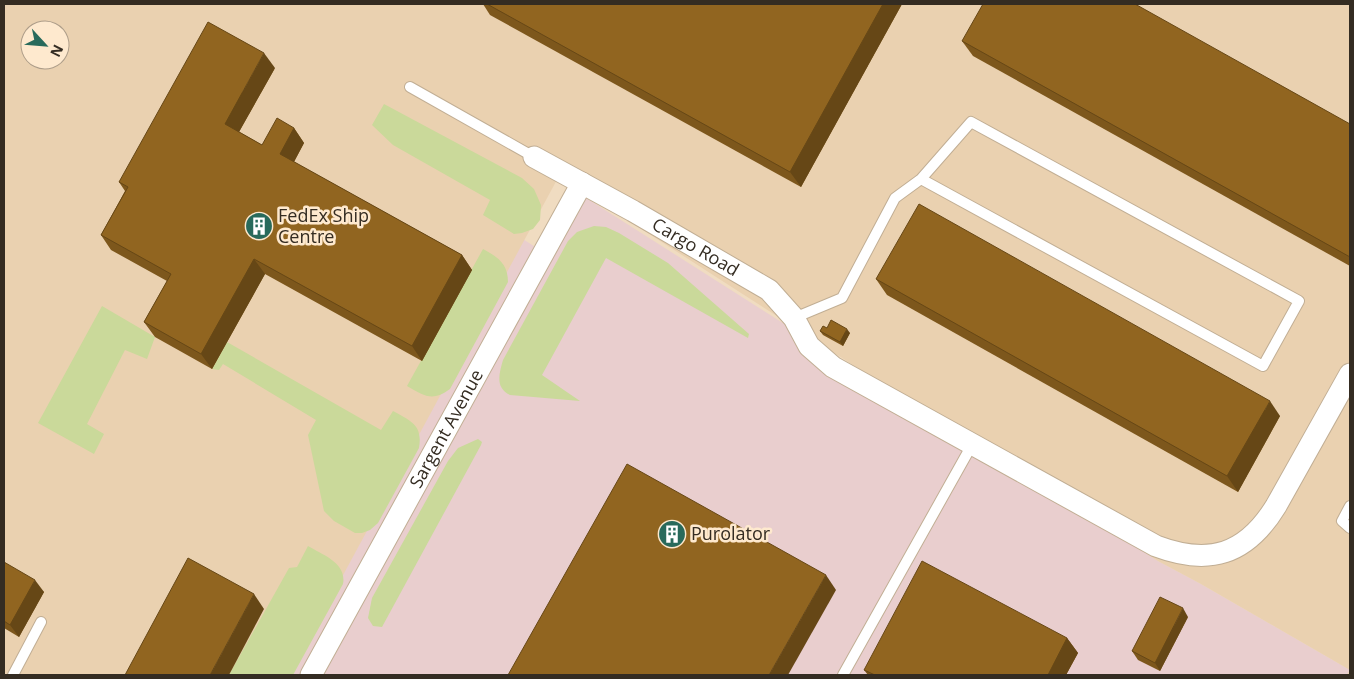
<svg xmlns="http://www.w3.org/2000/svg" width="1354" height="679" font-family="'Open Sans',sans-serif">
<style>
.industrial{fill:#e9cece}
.built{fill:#ead1b0;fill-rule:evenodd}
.green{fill:#cad99a}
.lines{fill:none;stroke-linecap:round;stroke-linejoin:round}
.lane-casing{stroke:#c1ae94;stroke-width:12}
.street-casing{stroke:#c1ae94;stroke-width:23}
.lane{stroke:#fff;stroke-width:10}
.street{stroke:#fff;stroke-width:21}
.wall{fill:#7d571c}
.shaded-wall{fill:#664716}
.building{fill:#916520;stroke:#664716}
.labels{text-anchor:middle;stroke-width:5;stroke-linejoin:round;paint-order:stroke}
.poi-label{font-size:18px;fill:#342c22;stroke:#fee9ce;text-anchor:start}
.street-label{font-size:18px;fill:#342c22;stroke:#fee9ce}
</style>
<rect width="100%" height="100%" fill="#f0dcc1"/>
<path class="industrial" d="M235,4L498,223L551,257L583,196L1158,561L1201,584L1350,670L1347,675H4Z"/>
<path class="built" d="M4,4H1350V675H1347L1350,670L1201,584L1158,561L559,176L289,675H4ZM30,30H60V60H30Z"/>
<g class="green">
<path d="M384,104L522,178L534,189L541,205L540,220L533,229L522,233L514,234L483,215L490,200L393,145L372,125Z"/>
<path d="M594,226L606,227L619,233L668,263L749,334L748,338L606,258L542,375L580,401L510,395C495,388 499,374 503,360L568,241L577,232Z"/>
<path d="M483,249C498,257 508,264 508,282L450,389C432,402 425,396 407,386Z"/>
<path d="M102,306L155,337L147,359L125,350L87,424L104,434L94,454L38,423Z"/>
<path d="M227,342L381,430L393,411C411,421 423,425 419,448L378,523L370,530L362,533H355L334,521L324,511L308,435L316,420L223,364L219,370L212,369Z"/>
<path d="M478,439L482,442L481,445L382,627L373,626L368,618L372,598L448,461L458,448Z"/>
<path d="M308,546C323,555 347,563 343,584L293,675H229L289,568L297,567Z"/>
</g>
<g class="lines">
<g class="lane-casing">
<g id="lane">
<path d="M410,87L534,157"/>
<path d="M794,318L842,298L895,198L921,179L1263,366L1299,301L971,122L921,179"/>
<path d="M1350,506L1342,521L1350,528"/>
<path d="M13,675L41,622"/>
<path d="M843,675L973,443"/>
</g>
</g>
<g class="street-casing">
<g id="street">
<path id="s1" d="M534,157L633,211L769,290L794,318L809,346L833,367L1156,546C1209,566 1246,555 1276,506L1350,374"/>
<path id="s2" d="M311,675L582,183"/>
</g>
</g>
<use href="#lane" class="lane"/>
<use href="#street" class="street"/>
</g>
<g class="wall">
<path d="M483,4H902L801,187L490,15Z"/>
<path d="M962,41L1350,124V266L973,56Z"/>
<path d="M275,68L239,132L262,145L294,128L304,143L294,162L462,255L472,270L422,361L265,274L212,369L155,337L144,322L167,281L111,250L101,235L125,191L119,182Z"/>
<path d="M876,279L1280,416L1238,492L887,295Z"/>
<path d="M827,328L850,333L843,346L823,335L820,331Z"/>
<path d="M4,562L44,592L19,637L4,628Z"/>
<path d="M1188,617L1160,671L1138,660L1132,651Z"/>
<path d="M1067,638L1078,653L1066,675H868L864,670Z"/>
</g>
<g class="shaded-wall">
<path d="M883,4H902L801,187L790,172Z"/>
<path d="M264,53L275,68L235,139L225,124Z"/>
<path d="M294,128L304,143L290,169L280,154Z"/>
<path d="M462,255L472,270L422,361L412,346Z"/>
<path d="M254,259L265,274L212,369L201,354Z"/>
<path d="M847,329L850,333L843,346L840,342Z"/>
<path d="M1270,401L1280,416L1238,492L1227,476Z"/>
<path d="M826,575L836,590L788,675H769Z"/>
<path d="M35,580L44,592L19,637L10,625Z"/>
<path d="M254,594L264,609L229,675H210Z"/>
<path d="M1183,608L1188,617L1160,671L1155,663Z"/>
<path d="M1067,638L1078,653L1066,675H1048Z"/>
</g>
<g class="building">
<path d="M487,4H883L790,172Z"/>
<path d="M983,4H1135L1350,124V257L962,41Z"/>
<path d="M208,22L264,53L225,124L262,145L277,118L294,128L280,154L462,255L412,346L254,259L201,354L144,322L171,274L101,235L128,187L119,182Z"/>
<path d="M919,204L1270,401L1227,476L876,279Z"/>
<path d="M831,320L847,329L840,342L820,331L823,326L827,328Z"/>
<path d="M627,464L826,575L769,675H508Z"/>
<path d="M188,558L254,594L210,675H125Z"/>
<path d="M922,561L1067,638L1048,675H875L864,670Z"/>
<path d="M4,562L35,580L10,625L4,621Z"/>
<path d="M1160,597L1183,608L1155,663L1132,651Z"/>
</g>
<defs>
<g id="building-disc" transform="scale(1.4375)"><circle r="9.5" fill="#286a5b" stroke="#fee9ce"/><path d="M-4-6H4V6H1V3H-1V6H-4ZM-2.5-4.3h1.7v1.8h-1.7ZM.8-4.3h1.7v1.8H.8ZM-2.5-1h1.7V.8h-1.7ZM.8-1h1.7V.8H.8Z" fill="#fff"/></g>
</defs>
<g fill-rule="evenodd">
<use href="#building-disc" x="259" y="226"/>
<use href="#building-disc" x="672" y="534"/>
</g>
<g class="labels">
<g class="poi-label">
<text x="278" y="222">FedEx Ship<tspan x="278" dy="21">Centre</tspan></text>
<text x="691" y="540">Purolator</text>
</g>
<g class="street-label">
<text dy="6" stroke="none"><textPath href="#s1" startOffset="185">Cargo Road</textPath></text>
<text dy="6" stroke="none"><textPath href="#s2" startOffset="281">Sargent Avenue</textPath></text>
</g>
</g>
<rect width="1354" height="679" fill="none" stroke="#342c22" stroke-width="10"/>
<g transform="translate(45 45) rotate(116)"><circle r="24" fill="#fee9ce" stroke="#ad9d89"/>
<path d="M0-4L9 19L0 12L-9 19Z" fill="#286a5b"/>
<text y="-8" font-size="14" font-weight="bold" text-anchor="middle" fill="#342c22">N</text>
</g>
</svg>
